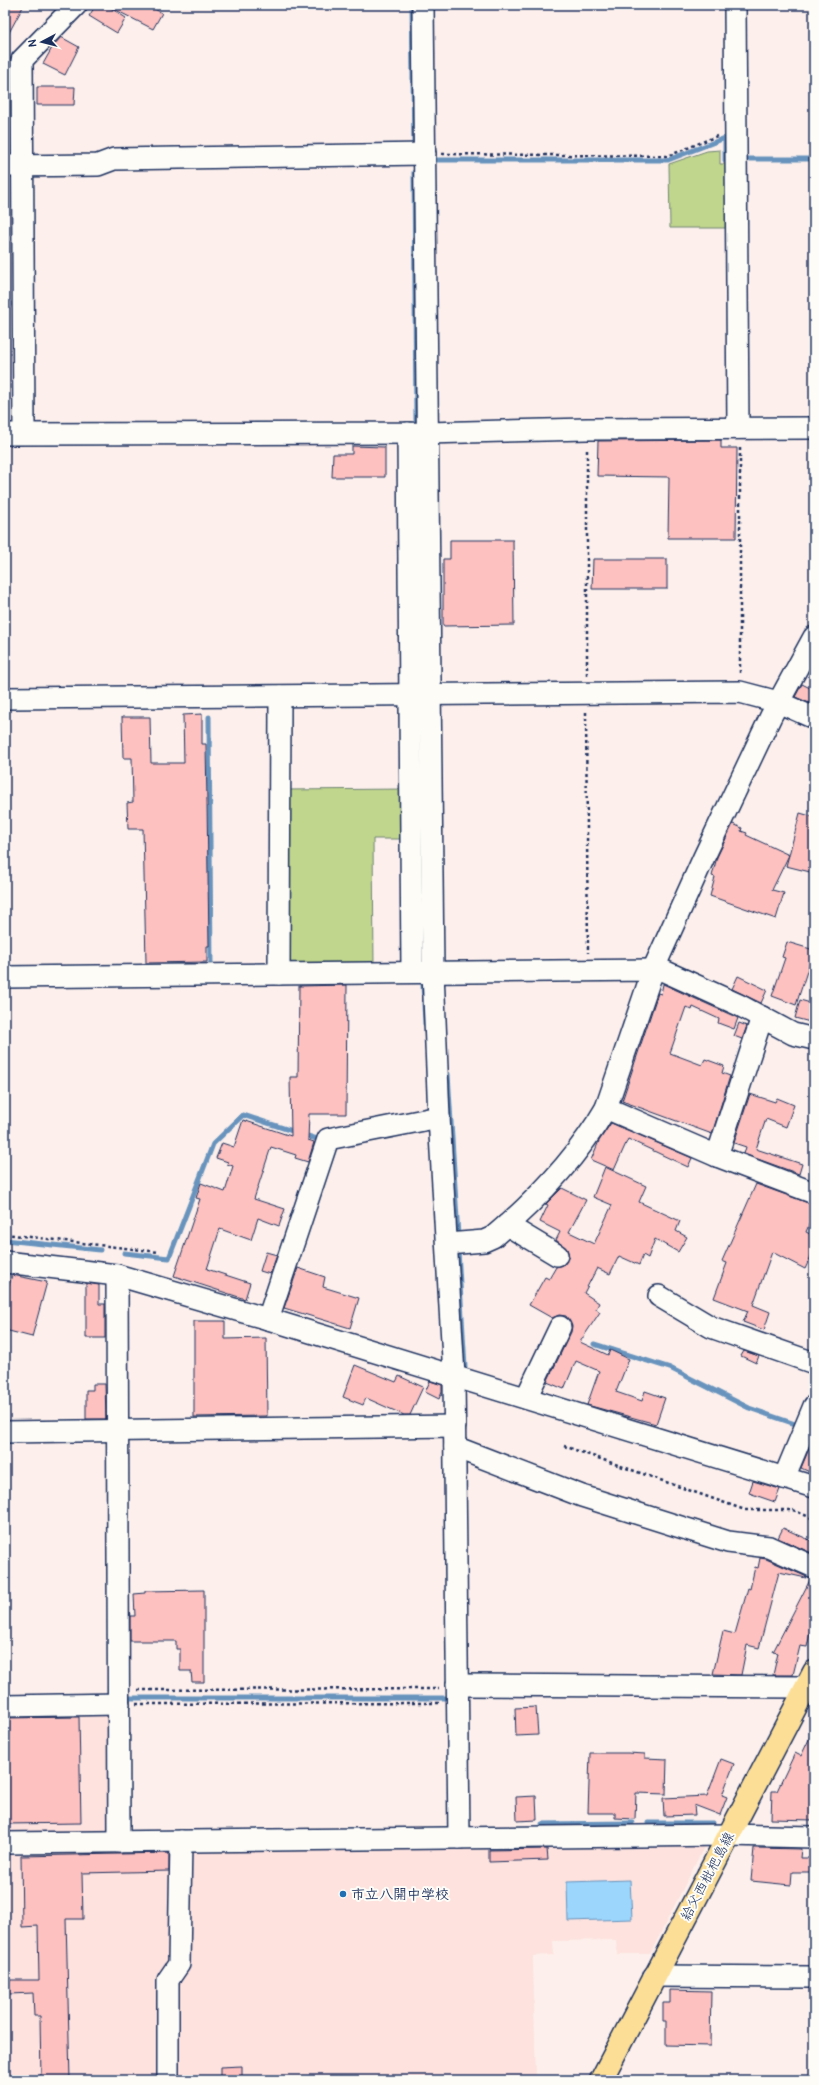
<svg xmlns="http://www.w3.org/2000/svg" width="819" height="2085" font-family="Pangolin,'Klee One',sans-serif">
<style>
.built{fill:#fde2de}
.green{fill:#c0d68c;stroke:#6e8275}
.water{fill:#9cd6fc;stroke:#6893bd}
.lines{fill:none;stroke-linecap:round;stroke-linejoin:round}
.stream{stroke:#6893bd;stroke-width:5}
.building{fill:#fdc1bf;stroke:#1b2f5e}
.minor-casing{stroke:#1b2f5e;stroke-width:24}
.major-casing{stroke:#1b2f5e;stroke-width:25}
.path{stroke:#1b2f5e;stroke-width:2.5;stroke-dasharray:3 3;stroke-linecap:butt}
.minor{stroke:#fdfcf7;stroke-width:21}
.major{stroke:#fcde96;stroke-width:22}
.poi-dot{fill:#1f6fb2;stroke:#fdfcf7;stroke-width:1.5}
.labels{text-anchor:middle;stroke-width:4;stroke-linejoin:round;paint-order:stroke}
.street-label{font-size:14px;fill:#1b2f5e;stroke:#fdfcf7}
.poi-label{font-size:14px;font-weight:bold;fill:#1b2f5e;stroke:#fdfcf7;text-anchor:start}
</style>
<rect width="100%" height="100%" fill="#fdf0ec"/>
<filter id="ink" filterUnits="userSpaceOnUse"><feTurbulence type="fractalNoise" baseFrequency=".025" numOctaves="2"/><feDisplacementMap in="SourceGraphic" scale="8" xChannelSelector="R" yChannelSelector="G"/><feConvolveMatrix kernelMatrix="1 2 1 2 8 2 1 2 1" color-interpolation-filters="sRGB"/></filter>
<g filter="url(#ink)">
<path class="built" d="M112,1707L113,1849L705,1845L650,1954H617L616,1940L553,1941L554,1955L533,1956L536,2080H5V1708Z"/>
<g class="green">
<path d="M720,150V164H729L730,228H670L669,164L707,151Z"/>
<path d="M407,789L408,839H373L374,968L289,969L283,790Z"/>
</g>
<path class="water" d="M630,1880L632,1919L568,1921L567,1882Z"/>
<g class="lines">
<g class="stream">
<path d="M412,5L414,148"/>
<path d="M742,159H814"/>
<path d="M433,165V160H668L725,138V160"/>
<path d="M414,172L416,420"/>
<path d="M209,717L211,967"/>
<path d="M423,984L425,1024"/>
<path d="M448,1074L458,1236"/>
<path d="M5,1240L100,1250"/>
<path d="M458,1251L465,1367"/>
<path d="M124,1253L169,1258L213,1144L243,1115L320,1140"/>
<path d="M594,1344L670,1368L749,1408L798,1425"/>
<path d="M125,1698H447"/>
<path d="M648,1823H713"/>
<path d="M542,1824L632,1823"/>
</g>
</g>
<g class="building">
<path d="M5,5H24L5,40Z"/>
<path d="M96,5H106L126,18L117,33L89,16Z"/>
<path d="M106,5H147L162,13L153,29Z"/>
<path d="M61,37L79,47L65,75L43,64L53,46Z"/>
<path d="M37,87H75L74,105H37Z"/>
<path d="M721,440V448H737L736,538H668L669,477L597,476L598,441Z"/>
<path d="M352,446L385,447V477H332L333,454H352Z"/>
<path d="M450,540H513L514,625L443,626V559H450Z"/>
<path d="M593,559H667V589H592Z"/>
<path d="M802,684L814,690V705L795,697Z"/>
<path d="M202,714V744H206L207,802L209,946H207V962L146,963L143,829H128L127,803L133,802L132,758H123L122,717H150L151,763H184L183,715Z"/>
<path d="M800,813L814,817V873L786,866L789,855L772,890L784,893L776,919L710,896L715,877L712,876L717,857L733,824L742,828L741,831L747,833L746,835L789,855Z"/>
<path d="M787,942L814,950L796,1005L772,996L785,958L782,957Z"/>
<path d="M738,976L767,990L761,1003L732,989Z"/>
<path d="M663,984L738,1018L734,1029L718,1023L719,1019L693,1007L692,1010L686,1007L670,1053L702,1065L705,1059L724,1066L722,1073L730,1076L712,1134L622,1101L658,993L661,994Z"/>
<path d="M347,985L346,1114H309L308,1140L314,1142L308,1162L295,1158L296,1155L271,1147L254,1199L285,1209L279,1226L258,1218L251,1240L220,1229L207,1269L250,1283L245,1299L174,1276L200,1199L196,1198L201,1183L225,1192L233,1166L227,1164L228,1162L216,1158L222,1143L234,1147L243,1120L291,1136L290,1077H298L299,986Z"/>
<path d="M800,1000L814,1004V1023L795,1018Z"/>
<path d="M739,1023L747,1026L742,1039L734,1036Z"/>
<path d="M750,1094L775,1102L777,1098L794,1105L786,1127L766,1119L756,1149L802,1164L799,1174L744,1154L746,1147L734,1143Z"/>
<path d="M611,1123L692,1158L688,1167L628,1139L614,1170L591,1160L599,1141Z"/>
<path d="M605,1167L646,1186L639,1202L680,1221L676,1231L687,1237L678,1252L655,1239L648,1258L643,1255L639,1265L619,1256L610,1274L597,1268L584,1293L599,1303L596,1309L600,1312L580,1342L608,1355L610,1350L629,1359L616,1392L642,1401L645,1391L665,1398L656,1424L587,1405L599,1371L576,1361L564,1389L547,1382L571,1332L572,1326L566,1316L559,1315L552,1318L529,1305L545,1277L549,1279L556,1267L563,1265L569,1256L567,1249L556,1240L560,1232L540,1222L548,1205L546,1204L562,1188L586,1200L569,1232L594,1244L612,1205L593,1197Z"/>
<path d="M756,1184L814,1205V1213L806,1232L814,1236V1250L805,1269L772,1252L753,1305L770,1312L764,1330L743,1322L748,1311L714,1298L727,1263L722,1261Z"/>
<path d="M266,1252L277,1255L270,1274L260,1271Z"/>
<path d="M298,1268L325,1277L323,1287L359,1298L350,1328L284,1308Z"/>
<path d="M12,1275L47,1282L32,1337L5,1330V1284L9,1285Z"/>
<path d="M86,1283L99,1285V1304H105V1338H86Z"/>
<path d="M194,1321H225V1339L266,1338L267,1416L194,1417Z"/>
<path d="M744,1351L759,1356L756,1363L741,1356Z"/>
<path d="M355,1365L396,1382L399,1376L423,1387L410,1415H404L366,1398L363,1405L343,1397Z"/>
<path d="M430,1381L442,1385V1391L439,1399L425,1392Z"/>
<path d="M93,1384H105L106,1419H86V1390H93Z"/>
<path d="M814,1437V1474L801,1468Z"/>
<path d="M753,1481L780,1489L775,1502L749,1493Z"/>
<path d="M783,1528L814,1542V1554L778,1538Z"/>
<path d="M760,1558L766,1559L807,1577L806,1578L779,1572L759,1648L747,1645L741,1675L713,1674L723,1631L735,1634L748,1588L750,1589L755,1567L758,1568Z"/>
<path d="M811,1578L814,1579V1616L807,1647L800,1646L793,1675H773L778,1653L773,1652Z"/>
<path d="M204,1590V1682H192L191,1671H180V1649H176V1641H130V1616H135L134,1594L145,1593V1591Z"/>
<path d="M536,1707L538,1735L516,1736L515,1708Z"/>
<path d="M79,1717L81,1823L5,1824V1718Z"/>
<path d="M814,1729V1820L771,1819L772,1791H777L795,1753L801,1756Z"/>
<path d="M590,1753H628L645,1754V1758L667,1759L666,1794L636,1793L635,1819L615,1818V1813H588Z"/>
<path d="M721,1759L734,1764L722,1795L727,1797L720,1815L694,1805L695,1815L664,1816L663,1798L707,1796Z"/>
<path d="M536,1796L537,1820L517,1821L516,1797Z"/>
<path d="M754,1848L801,1849L800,1858H814V1872H792L791,1885L751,1881Z"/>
<path d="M547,1849L548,1860L489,1862V1850Z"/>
<path d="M169,1853V1871L82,1873L83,1919H66L70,2080H41L40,2016H34L33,1993L9,1994V1980H39L38,1926L22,1927L21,1856Z"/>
<path d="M670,1990L711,1991L710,2046L666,2045V2021H663V2003H670Z"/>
<path d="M242,2066V2080H220V2067Z"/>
</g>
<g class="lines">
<g class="minor-casing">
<g id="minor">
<path d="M423,5L433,972L439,1117L454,1376L459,1838"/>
<path d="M735,5L738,428"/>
<path d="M5,166L98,165L114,159L425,154"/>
<path d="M24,433L22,60L76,5"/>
<path d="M408,433L412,972"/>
<path d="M5,434L427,433L587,429L814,428"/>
<path d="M5,698L740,692L778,702L814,718"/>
<path d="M279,974L280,696"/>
<path d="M5,977L653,970L664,971L739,1005L793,1034L814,1039"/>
<path d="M606,1108L717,1156L814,1193"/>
<path d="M717,1156L762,1017"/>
<path d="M507,1225L557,1255"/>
<path d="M448,1244L484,1241L493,1237C537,1200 577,1158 606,1108L653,970L704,857L771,716L814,637"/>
<path d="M5,1262L117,1275L268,1319L814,1487"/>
<path d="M117,1275L119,1842"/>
<path d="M659,1296L711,1327L814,1363"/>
<path d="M268,1319L328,1139L439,1117"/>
<path d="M526,1398L560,1327"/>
<path d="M5,1432L455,1426"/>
<path d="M455,1447L582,1496L728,1542L769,1547L814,1567"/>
<path d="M784,1478L814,1406"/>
<path d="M457,1685L806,1687"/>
<path d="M5,1706L119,1704"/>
<path d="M5,1843L729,1835L814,1837"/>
<path d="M654,1976L814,1977"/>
<path d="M168,2080V1980L179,1964L181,1841"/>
</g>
</g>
<g class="major-casing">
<path id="major" d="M601,2080L814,1672"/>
</g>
<g class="path">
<path d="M442,154L668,156L717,136"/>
<path d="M740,673V446"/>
<path d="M587,675V448"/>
<path d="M586,712L588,953"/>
<path d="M5,1234L159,1252"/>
<path d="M564,1446L745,1510H793L814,1519"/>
<path d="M138,1690L439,1689"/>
<path d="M136,1704L439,1703"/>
</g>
<use href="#minor" class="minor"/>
<use href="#major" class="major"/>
</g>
</g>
<circle class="poi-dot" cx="343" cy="1894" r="4"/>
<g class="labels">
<g class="street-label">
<text transform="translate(707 1876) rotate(-62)" y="5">給父西枇杷島線</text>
</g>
<g class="poi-label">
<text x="351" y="1899">市立八開中学校</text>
</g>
</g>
<rect width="819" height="2085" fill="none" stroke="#fdfcf7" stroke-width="20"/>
<rect x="10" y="10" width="799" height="2065" fill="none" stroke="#1b2f5e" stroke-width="1.5" filter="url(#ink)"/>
<g transform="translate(42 42) rotate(263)" stroke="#fdfcf7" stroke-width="3" paint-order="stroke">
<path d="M0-3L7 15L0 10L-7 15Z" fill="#1b2f5e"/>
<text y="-6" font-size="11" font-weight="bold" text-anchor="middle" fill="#1b2f5e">N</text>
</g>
</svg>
